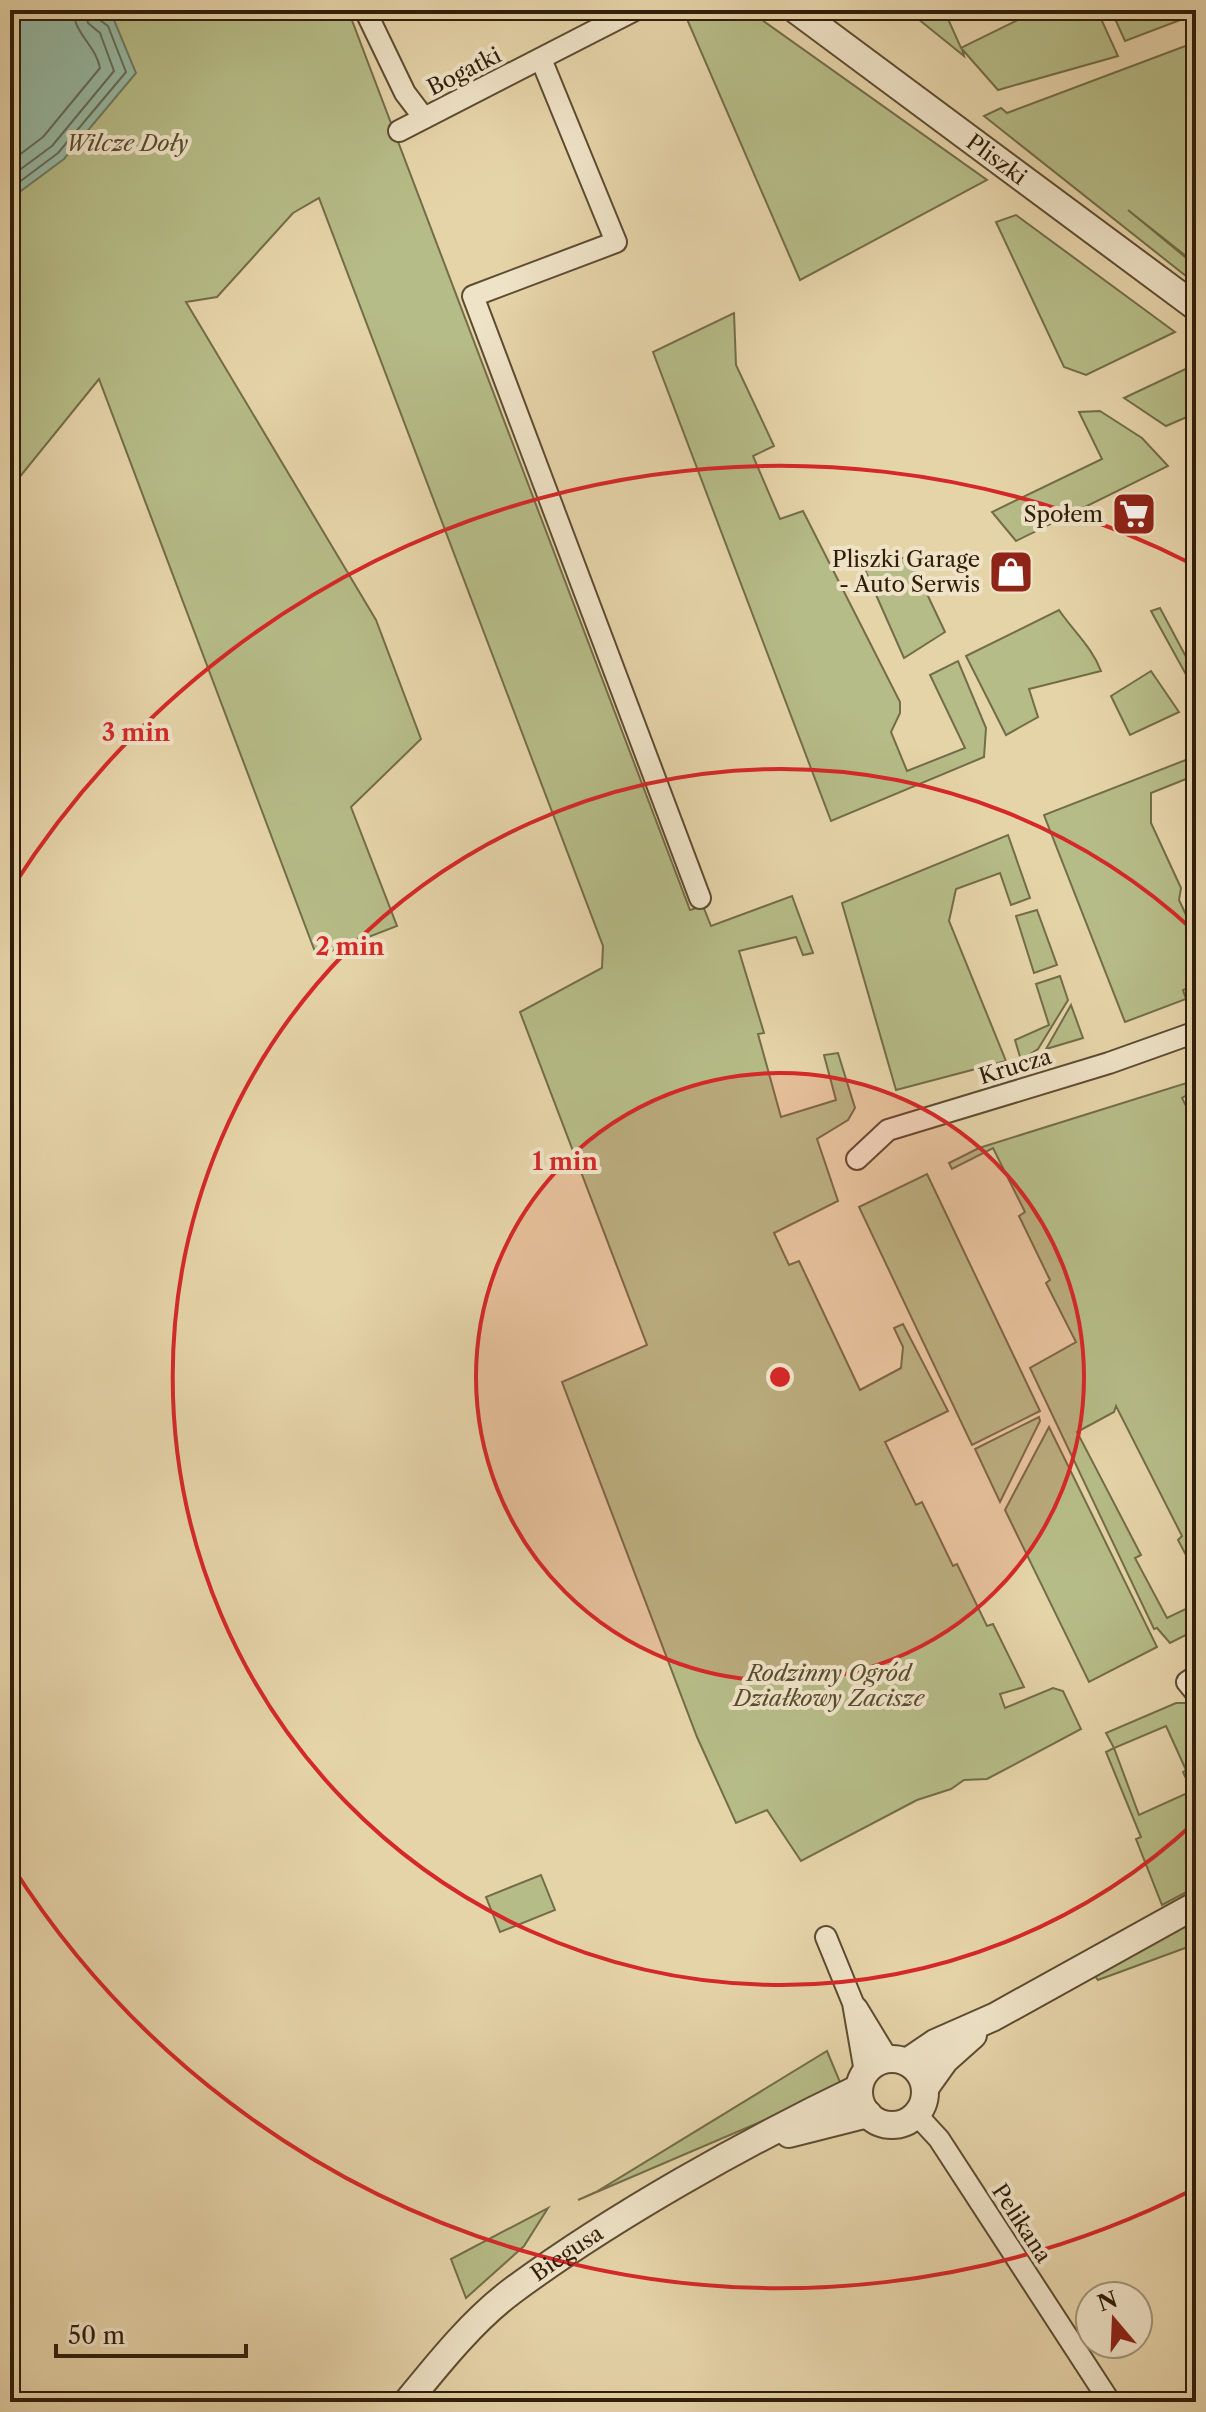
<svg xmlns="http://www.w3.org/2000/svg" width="1206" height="2412" font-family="'Libre Caslon Text',serif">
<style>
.green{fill:#b6bc87;stroke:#736d49;stroke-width:2;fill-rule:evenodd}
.water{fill:#97b9a4;stroke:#6e7b67;stroke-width:2}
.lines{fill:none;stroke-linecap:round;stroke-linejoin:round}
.shore{stroke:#646c58;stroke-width:2}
.minor-casing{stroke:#5e4c32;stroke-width:24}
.tertiary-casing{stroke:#5e4c32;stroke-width:30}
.minor{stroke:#efe3c7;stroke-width:20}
.tertiary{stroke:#efe3c7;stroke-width:26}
.ring{fill:none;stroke:#d62828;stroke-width:4}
.labels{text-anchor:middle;stroke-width:8;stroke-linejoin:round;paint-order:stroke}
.street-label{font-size:22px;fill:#301e0b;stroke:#efe3c7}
.park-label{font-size:22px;font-style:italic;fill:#584d30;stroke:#efe3c7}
.poi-label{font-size:22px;fill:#301e0b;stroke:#efe3c7;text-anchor:end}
.centre{fill:#d62828;stroke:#efe3c7;stroke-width:4}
.ring-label{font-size:24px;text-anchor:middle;font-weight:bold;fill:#d62828;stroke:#efe3c7;stroke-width:8;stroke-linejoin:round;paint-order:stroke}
</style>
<rect width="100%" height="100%" fill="#e6d4a9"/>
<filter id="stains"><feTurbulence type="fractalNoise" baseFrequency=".0025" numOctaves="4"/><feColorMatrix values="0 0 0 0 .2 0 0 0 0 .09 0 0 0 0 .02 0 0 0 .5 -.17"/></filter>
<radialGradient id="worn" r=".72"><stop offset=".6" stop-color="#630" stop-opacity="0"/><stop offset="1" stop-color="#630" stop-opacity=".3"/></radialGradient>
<g class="green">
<path d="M10,10H348L690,910L703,906L711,926L792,896L813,953L803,955L796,937L739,951L764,1033L758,1034L781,1117L836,1100L824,1055L838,1053L855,1108L848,1120L817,1139L838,1201L774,1233L789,1265L799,1261L860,1390L901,1368L903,1347L894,1328L903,1324L948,1411L885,1442L916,1505L922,1502L953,1566L957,1564L987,1626L993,1624L1024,1687L1000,1694L1005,1708L1053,1688L1063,1691L1081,1729L987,1779L964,1780L951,1789L917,1800L801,1861L767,1810L736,1823L697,1737L562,1382L647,1345L520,1012L602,968L603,946L319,198L293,213L217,297L186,302L376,620L421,739L351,807L397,926L317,957L99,379L10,489Z"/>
<path d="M683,10H748L987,180L800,280Z"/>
<path d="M907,10H944L961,48L1038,10H1097L1118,56L998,90L962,49L964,56Z"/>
<path d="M1111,10H1196V14L1125,41Z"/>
<path d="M1196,42V264L1128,210L1196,266V284L984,116L1001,108L1007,113Z"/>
<path d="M1016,215L1175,332L1086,375L1064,367L996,222Z"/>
<path d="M734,313L736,365L774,446L753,456L780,519L803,511L900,702V713L891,732L907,771L965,748L930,675L958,661L986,728L984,757L831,821L653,352Z"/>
<path d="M1196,364V413L1166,426L1124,398Z"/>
<path d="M1100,411L1142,438L1168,466L1016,541L992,512L1102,459L1079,412Z"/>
<path d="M909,556L945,632L904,658L865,570Z"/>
<path d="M1160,608L1192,668L1196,667V679L1189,680L1151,611Z"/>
<path d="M1059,610C1074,632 1092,647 1101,671L1029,689L1038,717L1006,735L966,656Z"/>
<path d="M1151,671L1179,712L1130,735L1111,696Z"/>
<path d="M1196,756V775L1151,793V823L1181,888L1179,900L1196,936V985L1183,990L1186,999L1125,1022L1044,815Z"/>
<path d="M1008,835L1030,898L1011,905L1000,873L956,889L949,921L1006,1061L896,1090L842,903Z"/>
<path d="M1037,910L1057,965L1034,973L1016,916Z"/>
<path d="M1060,976L1068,1000L1038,1049L1021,1060L1015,1040L1049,1025L1036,984Z"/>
<path d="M1071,1005L1083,1038L1046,1049Z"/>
<path d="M1196,1080V1090L1182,1098L1196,1126V1574L1178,1540L1182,1536L1116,1406L1114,1412L1077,1432L1141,1555L1135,1558L1167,1618L1196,1604V1630L1170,1643L1157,1628L1154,1629L1030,1368L1076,1342L1046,1283L1050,1280L1019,1216L1025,1212L993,1148L952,1169L949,1163L979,1148Z"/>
<path d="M927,1174L1040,1411L972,1445L859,1207Z"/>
<path d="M1039,1417L1040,1421L1000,1502L975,1449Z"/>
<path d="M1049,1427L1157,1647L1089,1682L1005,1510Z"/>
<path d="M1176,1703H1187L1196,1714V1887L1162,1905L1136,1839L1141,1837L1106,1752L1114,1748L1106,1733ZM1166,1726L1186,1770L1183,1772L1192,1791L1139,1815L1114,1748Z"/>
<path d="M541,1875L555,1910L500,1932L486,1897Z"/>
<path d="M1196,1906V1944L1098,1980L1086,1965Z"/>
<path d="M827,2051L842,2087L578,2200L596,2192Z"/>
<path d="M548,2208L524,2246L466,2298L451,2259Z"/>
</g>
<path class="water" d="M10,10H98L114,20L136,73L64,159L10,199Z"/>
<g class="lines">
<g class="shore">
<path d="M10,162L43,137L100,68C96,46 74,33 73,10"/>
<path d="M10,177L52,146L114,71L100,33L88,23L85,10"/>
<path d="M10,189L58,153L126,72L108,26L97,18L95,10"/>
</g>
<g class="minor-casing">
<g id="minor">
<path d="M365,10L405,93L424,118"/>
<path d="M541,59L616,242L473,296L700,898"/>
<path d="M399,131L635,10"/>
<path d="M857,1159L888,1130L1109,1063L1196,1032"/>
<path d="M1196,1676L1187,1682L1196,1693"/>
<path d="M826,1937L853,2003L865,2072"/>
<path d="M857,2008L888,2059"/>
<path d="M916,2114L939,2139L1110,2402"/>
</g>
</g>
<g class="tertiary-casing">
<g id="tertiary">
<path id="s1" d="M796,10L1196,307"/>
<circle cx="892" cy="2092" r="33"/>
<path d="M907,2062L935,2043L994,2017L1196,1905"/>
<path d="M925,2088L945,2060L973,2035"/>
<path d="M789,2134L868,2114"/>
<path id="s2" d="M407,2402C438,2364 472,2321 512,2291C612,2217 746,2142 859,2088"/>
</g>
</g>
<use href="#minor" class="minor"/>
<use href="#tertiary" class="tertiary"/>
</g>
<circle cx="780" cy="1377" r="304" fill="#d62828" fill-opacity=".12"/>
<g class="ring">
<circle cx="780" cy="1377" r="304"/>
<path d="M1195 1822A608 608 0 1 1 1195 932"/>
<path d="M1194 2189A911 911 0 0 1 12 1866M12 888A911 911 0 0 1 1194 565"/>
</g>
<defs>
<g id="supermarket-square" transform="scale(2.3)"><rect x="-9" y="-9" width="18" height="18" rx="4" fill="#8f2418" stroke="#efe3c7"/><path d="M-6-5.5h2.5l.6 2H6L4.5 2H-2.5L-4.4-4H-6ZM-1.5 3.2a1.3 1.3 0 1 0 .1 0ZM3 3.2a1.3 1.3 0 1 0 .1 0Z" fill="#fff"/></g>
<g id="shop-square" transform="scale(2.3)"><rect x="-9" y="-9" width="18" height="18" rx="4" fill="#8f2418" stroke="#efe3c7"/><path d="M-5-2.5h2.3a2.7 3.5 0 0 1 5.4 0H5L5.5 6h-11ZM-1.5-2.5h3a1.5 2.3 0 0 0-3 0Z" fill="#fff"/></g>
</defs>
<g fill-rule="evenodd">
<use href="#supermarket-square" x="1134" y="514"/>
<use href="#shop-square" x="1011" y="572"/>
</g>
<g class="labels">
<g class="street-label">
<text transform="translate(464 71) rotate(-27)" y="8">Bogatki</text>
<text dy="8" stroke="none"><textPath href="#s1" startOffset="250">Pliszki</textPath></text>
<text transform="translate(1015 1066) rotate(-17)" y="8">Krucza</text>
<text transform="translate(1022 2223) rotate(57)" y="8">Pelikana</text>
<text dy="8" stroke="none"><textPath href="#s2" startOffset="220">Biegusa</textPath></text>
</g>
<g class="park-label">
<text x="127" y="151">Wilcze Doły</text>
<text x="829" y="1681">Rodzinny Ogród<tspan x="829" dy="25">Działkowy Zacisze</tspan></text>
</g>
<g class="poi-label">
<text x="1103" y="522">Społem</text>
<text x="980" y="567">Pliszki Garage<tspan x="980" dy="25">- Auto Serwis</tspan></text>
</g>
</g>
<circle cx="780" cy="1377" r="12" class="centre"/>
<g class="ring-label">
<text x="136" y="741">3 min</text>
<text x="350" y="955">2 min</text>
<text x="565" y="1170">1 min</text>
</g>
<rect width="1206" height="2412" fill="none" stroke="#e6d4a9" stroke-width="40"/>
<rect x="12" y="12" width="1182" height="2388" fill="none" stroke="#301e0b" stroke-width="4"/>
<rect x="20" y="20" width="1166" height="2372" fill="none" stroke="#301e0b" stroke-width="2"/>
<g transform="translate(1114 2320) rotate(341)"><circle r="38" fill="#efe3c7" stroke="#a3947c" stroke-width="2"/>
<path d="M0-6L14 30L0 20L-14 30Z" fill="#8f2418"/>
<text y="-12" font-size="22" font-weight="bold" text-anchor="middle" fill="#301e0b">N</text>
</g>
<path d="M56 2344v12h190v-12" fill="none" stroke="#301e0b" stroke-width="4"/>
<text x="68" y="2344" font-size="24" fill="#301e0b" stroke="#efe3c7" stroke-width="6" paint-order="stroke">50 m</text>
<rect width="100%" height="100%" filter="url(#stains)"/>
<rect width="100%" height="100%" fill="url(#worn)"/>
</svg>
